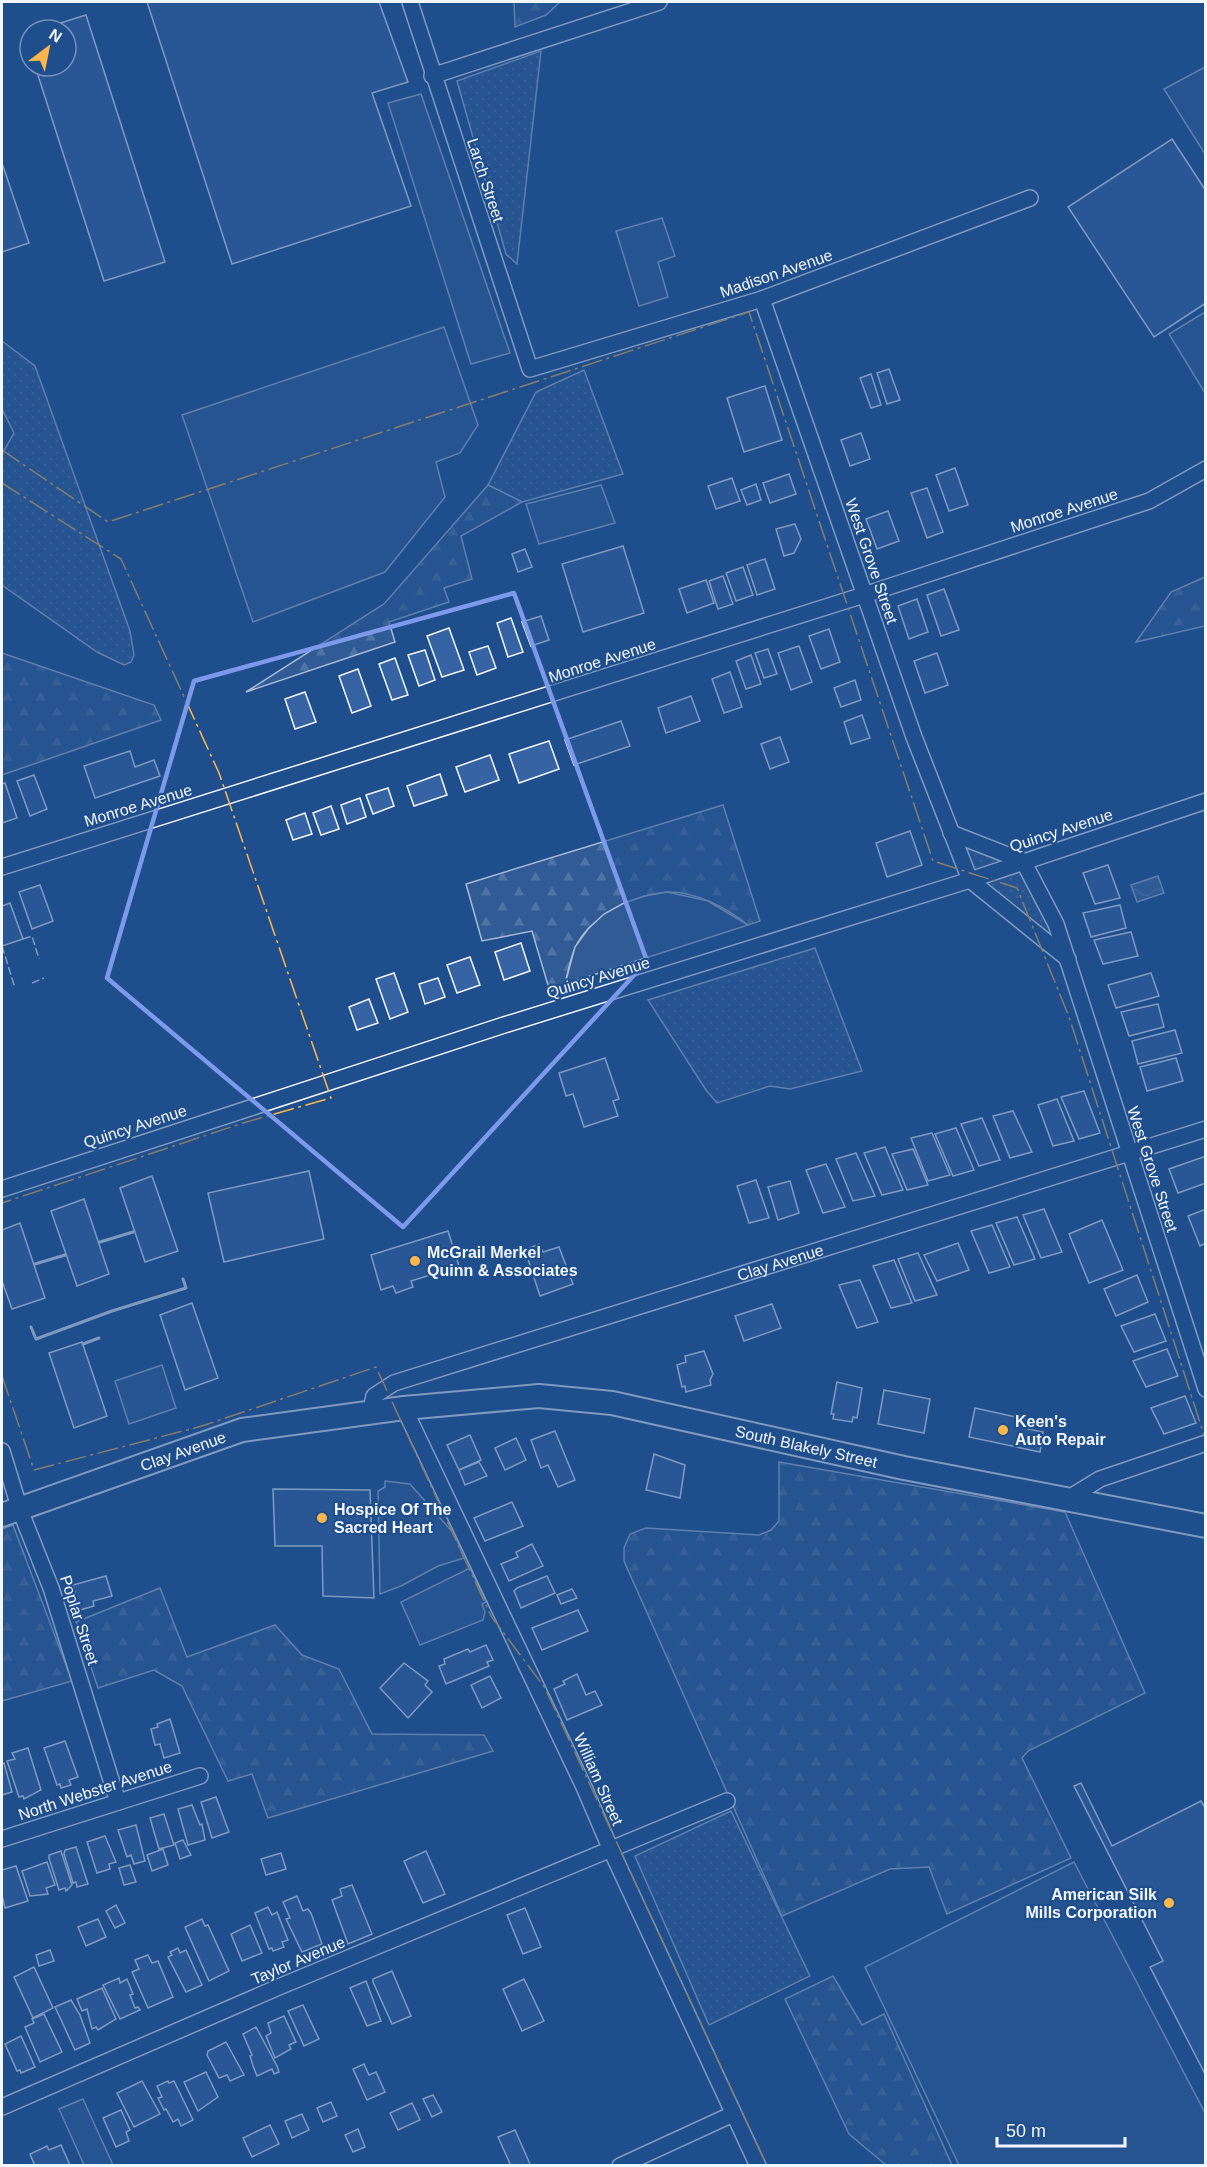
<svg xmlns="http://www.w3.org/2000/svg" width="1207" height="2167" font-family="Arial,sans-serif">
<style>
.grass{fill:url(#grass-dots);stroke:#a8bbd7;stroke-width:1.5}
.forest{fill:url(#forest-firs);stroke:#a8bbd7;stroke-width:1.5}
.built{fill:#305b95;stroke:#a8bbd7;stroke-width:1.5}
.water{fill:url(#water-waves);stroke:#a8bbd7;stroke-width:1.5}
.building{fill:#3563a3;stroke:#f2f6ff;stroke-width:1.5}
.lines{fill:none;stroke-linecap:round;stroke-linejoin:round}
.minor-casing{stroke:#f2f6ff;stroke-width:18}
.secondary-casing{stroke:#f2f6ff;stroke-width:26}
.minor{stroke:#1f4e8c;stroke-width:15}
.secondary{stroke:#1f4e8c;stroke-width:22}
.fence{stroke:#f2f6ff;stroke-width:1.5;stroke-dasharray:8 3;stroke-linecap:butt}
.wall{stroke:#f2f6ff;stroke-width:3}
.power{stroke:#ffb74d;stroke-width:1.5;stroke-dasharray:21 4.5 3 4.5;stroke-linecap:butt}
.marked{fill:none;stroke:#7d9aea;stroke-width:4.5;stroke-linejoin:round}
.poi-dot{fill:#ffb74d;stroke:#1f4e8c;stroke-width:2}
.labels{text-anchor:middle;stroke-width:4.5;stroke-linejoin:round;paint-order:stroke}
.street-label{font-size:16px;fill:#f2f6ff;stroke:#1f4e8c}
.poi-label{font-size:16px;font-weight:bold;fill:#f2f6ff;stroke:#1f4e8c;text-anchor:start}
</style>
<defs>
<pattern id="grass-dots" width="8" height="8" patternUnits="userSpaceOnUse" patternTransform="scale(1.5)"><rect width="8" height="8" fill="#305b95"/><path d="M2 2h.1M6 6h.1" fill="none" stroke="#4e73a5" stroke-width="1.8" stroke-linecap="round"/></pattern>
<pattern id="forest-firs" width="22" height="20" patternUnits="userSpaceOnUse" patternTransform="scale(1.5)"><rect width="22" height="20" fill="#305b95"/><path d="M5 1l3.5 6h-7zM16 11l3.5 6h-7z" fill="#4e73a5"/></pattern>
<pattern id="water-waves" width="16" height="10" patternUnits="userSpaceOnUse" patternTransform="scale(1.5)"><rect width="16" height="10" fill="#446ba0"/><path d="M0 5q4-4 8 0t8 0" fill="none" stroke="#5f81ae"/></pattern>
</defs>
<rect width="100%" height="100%" fill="#1f4e8c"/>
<g class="grass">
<path d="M541,51L517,264L506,254L457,81Z"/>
<path d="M2,341L35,366L130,631L134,655L131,662L124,665L97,652L2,585V454L14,433L2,409Z"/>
<path d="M584,370L623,474L522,502L488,485L536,392Z"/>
<path d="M951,833L1023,861L1068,959L970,880Z"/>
<path d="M815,948L862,1071L790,1089L770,1086L717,1103L706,1090L648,1000Z"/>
<path d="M731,1811L810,1976L709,2025L635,1856Z"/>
</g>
<g class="forest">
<path d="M514,2H560L546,15L515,27Z"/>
<path d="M488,485L522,502L461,536L472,579L444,588L449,602L389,622L395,642L246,692L384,604Z"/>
<path d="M1205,577V626L1136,642L1171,592Z"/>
<path d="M2,653L154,705L161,720L2,775Z"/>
<path d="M723,805L760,921L748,925C727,908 695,891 667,892C634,894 589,917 575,948C570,959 568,972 565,984L550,992L532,931L482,941L466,884Z"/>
<path d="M779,1462L1065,1512L1145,1693L1028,1751L1022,1758L1071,1858L947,1914L929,1867L890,1869L782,1916L624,1561V1548L630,1534L646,1528L759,1535L771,1530L779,1521Z"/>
<path d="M13,1525L72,1681L2,1701V1529Z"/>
<path d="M160,1588L187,1657L275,1625L302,1655L339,1669L372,1734L484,1735L493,1751L268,1818L252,1774L228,1781L182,1686L154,1670L98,1688L76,1622Z"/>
<path d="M833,1976L862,2025L884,2014L952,2165H886L849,2134L785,1999Z"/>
</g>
<g class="built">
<path d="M1205,67V154L1164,89Z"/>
<path d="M421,94L510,353L471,364L388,103Z"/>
<path d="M662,218L675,256L658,262L668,297L639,306L616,231Z"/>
<path d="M1205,312V393L1169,334Z"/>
<path d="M444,327L478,425L460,453L436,462L445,497L385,572L253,622L182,415Z"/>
<path d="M601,485L615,523L539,544L526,504Z"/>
<path d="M667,892L708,901L748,925L565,984L575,947L588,929L604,914L624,903L645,896Z"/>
<path d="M162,1365L176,1408L129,1424L115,1381Z"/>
<path d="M385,1481L410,1484L455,1535L464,1558L438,1566L401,1586L380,1594L378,1491L385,1487Z"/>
<path d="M470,1568L486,1602L482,1604L485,1612L483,1620L420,1645L401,1602Z"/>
<path d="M1074,1862L1205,2113V2165H959L865,1967Z"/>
<path d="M83,2099L113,2165H84L59,2109Z"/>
</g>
<path class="water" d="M1158,876L1164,893L1137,902L1131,885Z"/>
<g class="building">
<path d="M147,2H379L408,82L372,93L411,206L232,264Z"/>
<path d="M86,15L165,262L104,281L35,66H66V30H38Z"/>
<path d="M1172,139L1206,191V303L1154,337L1068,207Z"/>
<path d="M2,163L29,243L2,252Z"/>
<path d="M889,369L900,400L887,404L877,373Z"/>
<path d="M871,374L881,405L871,408L860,378Z"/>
<path d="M765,386L782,440L744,452L727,398Z"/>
<path d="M861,433L870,459L850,466L841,440Z"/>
<path d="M955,468L968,505L949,511L936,475Z"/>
<path d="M789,474L796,494L770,503L763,483Z"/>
<path d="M732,478L740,501L716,509L708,486Z"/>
<path d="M756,484L761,500L747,505L741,490Z"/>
<path d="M927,488L943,532L927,538L911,493Z"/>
<path d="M888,511L899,541L877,549L866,519Z"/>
<path d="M795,524L801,539L794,553L784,556L776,529Z"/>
<path d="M623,546L644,613L583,632L562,564Z"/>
<path d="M525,549L532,567L518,572L512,554Z"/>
<path d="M765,559L775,589L757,595L747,565Z"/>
<path d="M743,567L753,595L736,601L726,573Z"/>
<path d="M723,576L733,604L718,609L709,581Z"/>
<path d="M706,580L714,603L687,613L679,589Z"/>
<path d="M944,589L959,630L941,636L927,595Z"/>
<path d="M917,599L928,632L909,639L898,606Z"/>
<path d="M541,616L549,640L531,646L522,622Z"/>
<path d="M511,618L523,652L508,657L497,623Z"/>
<path d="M449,628L464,670L442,677L427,636Z"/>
<path d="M829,629L840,662L821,669L809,636Z"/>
<path d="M488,646L496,668L477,675L469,652Z"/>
<path d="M799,646L812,682L791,690L778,653Z"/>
<path d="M768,649L777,674L764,678L755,653Z"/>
<path d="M425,650L435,680L419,686L408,655Z"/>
<path d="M937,653L948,685L925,693L914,661Z"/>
<path d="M751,655L761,684L746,689L736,661Z"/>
<path d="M395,658L408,695L392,700L379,664Z"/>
<path d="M358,669L371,706L352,713L339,676Z"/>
<path d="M730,672L742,707L724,713L712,679Z"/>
<path d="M855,680L861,700L841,707L834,688Z"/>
<path d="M305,692L316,722L295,729L285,699Z"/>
<path d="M691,696L700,721L666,733L658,708Z"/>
<path d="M862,715L870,738L851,744L844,722Z"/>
<path d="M621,721L630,746L574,765L565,740Z"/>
<path d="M780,737L789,762L770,769L761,744Z"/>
<path d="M549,741L559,769L519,783L509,754Z"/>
<path d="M130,751L135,767L154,760L160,776L95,798L84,766Z"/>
<path d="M490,755L499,780L465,792L456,767Z"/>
<path d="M440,774L447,795L414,806L407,786Z"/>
<path d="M34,775L47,809L30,816L17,781Z"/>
<path d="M5,783L17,818L2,823V784Z"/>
<path d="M388,788L394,806L373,814L366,795Z"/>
<path d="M360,798L366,817L347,824L341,805Z"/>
<path d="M331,806L339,829L321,835L313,813Z"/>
<path d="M305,813L312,834L293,840L286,820Z"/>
<path d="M910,831L922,865L887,877L876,843Z"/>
<path d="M1108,865L1120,898L1095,904L1083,873Z"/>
<path d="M40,885L53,921L32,929L19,892Z"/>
<path d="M10,903L23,939L2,946V906Z"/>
<path d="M1120,905L1126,928L1091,937L1083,913Z"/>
<path d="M1131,932L1138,956L1103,964L1094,940Z"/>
<path d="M521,943L530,971L504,980L495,952Z"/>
<path d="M470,957L480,985L457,993L447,965Z"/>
<path d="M394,973L408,1012L390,1019L376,979Z"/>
<path d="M1151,973L1159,996L1116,1008L1108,985Z"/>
<path d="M438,978L445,997L425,1004L419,984Z"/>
<path d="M369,999L378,1023L357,1030L349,1007Z"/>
<path d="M1158,1004L1164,1027L1129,1036L1121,1012Z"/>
<path d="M1175,1030L1182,1053L1138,1064L1132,1041Z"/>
<path d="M605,1058L619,1099L613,1101L618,1116L584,1127L573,1094L566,1096L559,1073Z"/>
<path d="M1176,1058L1183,1081L1147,1091L1140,1067Z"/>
<path d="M1084,1091L1100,1133L1079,1139L1061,1097Z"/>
<path d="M1057,1099L1074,1141L1053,1146L1038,1105Z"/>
<path d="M1013,1111L1032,1152L1010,1158L993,1116Z"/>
<path d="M982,1118L1000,1160L979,1166L961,1124Z"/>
<path d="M956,1128L974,1170L953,1176L935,1134Z"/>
<path d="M932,1133L950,1175L928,1181L911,1138Z"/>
<path d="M885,1147L903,1190L882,1195L864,1153Z"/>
<path d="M913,1149L928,1185L907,1190L892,1154Z"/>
<path d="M856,1153L875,1196L853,1201L836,1159Z"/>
<path d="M1206,1156V1183L1178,1193L1169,1169Z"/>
<path d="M826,1164L845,1207L823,1213L806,1170Z"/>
<path d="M309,1171L324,1239L224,1262L208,1193Z"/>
<path d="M152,1176L178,1251L145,1262L120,1188Z"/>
<path d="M756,1180L769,1218L749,1223L737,1186Z"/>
<path d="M790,1181L799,1213L778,1220L768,1187Z"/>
<path d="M84,1199L109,1274L77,1286L51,1211Z"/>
<path d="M1044,1209L1062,1252L1041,1258L1023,1215Z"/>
<path d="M1206,1209V1243L1200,1246L1188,1216Z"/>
<path d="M1017,1217L1035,1259L1014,1265L996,1223Z"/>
<path d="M1102,1220L1123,1270L1089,1283L1069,1234Z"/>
<path d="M20,1223L45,1298L12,1309L2,1281V1230Z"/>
<path d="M992,1225L1010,1267L989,1273L971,1231Z"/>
<path d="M448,1231L459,1266L411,1281L413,1287L396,1293L393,1286L381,1290L371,1255Z"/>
<path d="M958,1243L969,1270L937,1281L924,1255Z"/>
<path d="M539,1244L543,1252L559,1247L573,1284L540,1296L525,1250Z"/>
<path d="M918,1253L937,1295L915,1301L898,1259Z"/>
<path d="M894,1260L912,1303L891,1308L873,1266Z"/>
<path d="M1137,1275L1148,1302L1116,1316L1104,1289Z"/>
<path d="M860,1280L878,1322L857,1328L839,1285Z"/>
<path d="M192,1303L218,1378L185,1390L160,1315Z"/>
<path d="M772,1304L781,1328L744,1341L735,1316Z"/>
<path d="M1155,1314L1166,1341L1134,1352L1121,1326Z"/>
<path d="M82,1342L107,1416L74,1428L49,1353Z"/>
<path d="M1167,1349L1178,1376L1146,1387L1133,1361Z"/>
<path d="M704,1351L713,1374L710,1380L711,1385L686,1392L685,1386L682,1387L677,1365L686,1362L685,1356Z"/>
<path d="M837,1382L862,1388L857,1418L853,1417L852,1422L833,1419L834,1414H831Z"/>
<path d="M884,1390L930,1399L924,1433L878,1424Z"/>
<path d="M1185,1396L1196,1423L1164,1434L1151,1408Z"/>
<path d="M975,1408L1029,1420L1028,1429L1043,1432L1040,1452L969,1437Z"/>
<path d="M555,1431L575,1480L558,1487L548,1465L541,1468L531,1440Z"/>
<path d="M470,1435L481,1460L459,1470L447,1445Z"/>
<path d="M516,1438L526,1460L505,1470L495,1448Z"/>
<path d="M654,1454L685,1465L680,1498L646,1490Z"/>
<path d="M479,1462L487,1476L465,1485L459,1470Z"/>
<path d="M273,1489L370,1490L374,1598L323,1596L322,1546H275Z"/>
<path d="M512,1502L523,1526L485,1541L474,1518Z"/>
<path d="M532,1544L543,1566L509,1581L501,1564L518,1557L516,1552Z"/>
<path d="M106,1576L112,1596L93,1601L94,1606L80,1610L73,1585Z"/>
<path d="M547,1576L555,1593L521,1608L514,1591L517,1588Z"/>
<path d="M572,1589L577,1598L561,1604L557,1595Z"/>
<path d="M578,1610L588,1631L542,1650L532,1628Z"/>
<path d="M486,1645L493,1660L487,1662L489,1666L446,1684L439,1666L445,1664L444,1659L468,1649L470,1652Z"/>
<path d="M404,1663L428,1681L425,1685L432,1692L408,1718L380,1688Z"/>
<path d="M577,1674L586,1695L595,1691L602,1705L567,1720L554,1689L565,1684L563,1681Z"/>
<path d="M490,1676L501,1698L482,1708L471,1685Z"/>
<path d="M170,1719L180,1753L164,1758L160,1744L155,1745L151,1729L158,1727L157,1724Z"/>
<path d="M65,1741L78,1777L69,1780L71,1785L61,1788L60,1784L57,1785L44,1748Z"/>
<path d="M28,1748L41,1790L24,1799L23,1796L19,1797L7,1761L15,1759L12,1753Z"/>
<path d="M4,1763L12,1792L2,1795V1764Z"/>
<path d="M1081,1783L1112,1846L1201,1801L1206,1809V2076L1150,1967L1163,1961L1074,1786Z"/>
<path d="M216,1797L229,1832L212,1838L201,1802Z"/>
<path d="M192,1805L200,1825L202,1824L205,1840L188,1845L178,1809Z"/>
<path d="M164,1814L174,1845L159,1849L150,1818Z"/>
<path d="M136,1825L145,1861L134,1864L131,1855L127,1857L118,1830Z"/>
<path d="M105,1836L116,1862L109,1864L110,1869L97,1873L87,1842Z"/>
<path d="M183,1840L191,1855L180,1859L175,1843Z"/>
<path d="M76,1847L88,1884L77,1887L76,1882L73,1883L64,1854L65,1850Z"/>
<path d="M163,1849L168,1865L152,1871L147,1855Z"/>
<path d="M61,1851L72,1885L66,1891L65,1888L59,1890L49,1858V1855Z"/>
<path d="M426,1851L445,1894L423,1903L404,1861Z"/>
<path d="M281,1853L286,1869L266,1875L261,1859Z"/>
<path d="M47,1862L55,1885L46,1888L48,1894L30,1896L22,1871Z"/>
<path d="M130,1865L136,1882L124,1885L119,1868Z"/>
<path d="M16,1866L28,1901L5,1908L2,1895V1870Z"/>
<path d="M352,1885L372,1934L348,1944L332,1900L342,1896L340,1889Z"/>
<path d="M297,1896L303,1911L308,1909L311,1913L322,1944L302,1952L286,1919L290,1918L283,1902Z"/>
<path d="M116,1905L125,1923L115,1928L106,1911Z"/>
<path d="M268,1907L272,1915L277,1912L288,1940L282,1942L284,1947L273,1951L272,1948L269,1949L255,1913Z"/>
<path d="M525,1908L541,1947L523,1954L507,1915Z"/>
<path d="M98,1919L106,1937L86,1946L78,1927Z"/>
<path d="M202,1919L205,1926L208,1925L229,1971L209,1981L185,1927Z"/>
<path d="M250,1925L262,1953L242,1961L231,1934Z"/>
<path d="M178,1948L180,1953L186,1950L202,1985L186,1992L168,1957L172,1955L170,1952Z"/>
<path d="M50,1950L54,1961L39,1966L36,1955Z"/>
<path d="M148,1955L152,1963L158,1961L173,1997L148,2008L132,1972L139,1969L135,1960Z"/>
<path d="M34,1967L53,2008L33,2018L14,1977Z"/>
<path d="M392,1971L411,2016L392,2024L373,1982V1979Z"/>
<path d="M119,1978L120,1983L127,1979L133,1994L130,1995L135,2008L138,2007L140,2010L120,2019L103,1985Z"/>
<path d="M524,1979L544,2021L522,2031L503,1989Z"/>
<path d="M366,1981L381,2021L367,2026L350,1988Z"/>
<path d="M102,1988L116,2019L98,2030L96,2027L92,2029L87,2009L82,2011L77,1999Z"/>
<path d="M71,2000L80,2015L90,2043L75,2050L55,2007Z"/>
<path d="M303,2005L319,2039L304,2046L288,2011Z"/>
<path d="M44,2014L62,2052L40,2062L25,2027L34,2023L32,2019Z"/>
<path d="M284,2016L296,2042L289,2045L291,2049L275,2058L266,2036L271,2033L268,2023Z"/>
<path d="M256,2027L277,2066L279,2072L274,2074L272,2069L257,2076L253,2066L250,2056L252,2055L243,2034Z"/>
<path d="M21,2036L35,2067L21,2073L20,2070L17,2071L5,2044Z"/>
<path d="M226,2042L244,2075L230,2081L227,2075L219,2078L207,2055L208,2051Z"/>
<path d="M364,2064L369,2075L376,2072L385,2092L367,2100L353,2069Z"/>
<path d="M206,2072L218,2097L198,2111L184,2082Z"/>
<path d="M142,2081L160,2114L134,2127L117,2093Z"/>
<path d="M168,2081L169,2083L174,2081L193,2120L181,2126L178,2119L173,2122L166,2109L164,2110L158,2098L162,2097L157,2086Z"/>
<path d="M433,2095L442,2112L432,2117L423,2099Z"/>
<path d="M331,2102L337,2116L323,2122L317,2108Z"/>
<path d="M412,2103L420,2120L398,2130L390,2113Z"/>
<path d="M121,2110L130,2130L126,2132L129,2141L116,2147L103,2118Z"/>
<path d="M302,2114L309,2130L292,2138L285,2121Z"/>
<path d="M270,2125L279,2144L252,2157L243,2138Z"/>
<path d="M358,2129L365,2147L353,2152L345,2135Z"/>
<path d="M515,2130L530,2164L528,2166H511L498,2137Z"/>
<path d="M61,2145L70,2165L35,2166L30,2154L47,2146L49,2150Z"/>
</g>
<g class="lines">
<g class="minor-casing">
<g id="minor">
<path d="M410,2L530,369L762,299L1030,198"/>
<path d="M432,76L659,2"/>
<path d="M762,299L914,737L970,880L1068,959"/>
<path d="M951,833L1023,861L1056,924L1206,1389"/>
<path d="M2,867L864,595L1149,501L1206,469"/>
<path d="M2,1189L501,1026L970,880L1206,801"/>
<path d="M404,1408L584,1787L611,1850L758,2166"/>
<path id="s1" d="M370,1413L374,1396L394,1383L1206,1129"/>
<path d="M2,1451L20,1510L51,1588L118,1802"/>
<path d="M1064,1501L1100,1479L1206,1443"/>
<path d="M2,1839L200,1776"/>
<path d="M2,2107L281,1986L727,1801"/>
<path d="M620,2166L733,2114"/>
</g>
</g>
<g class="secondary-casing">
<g id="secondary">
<path id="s2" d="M2,1515L242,1430L404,1408L539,1396L612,1403L904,1468L1206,1526"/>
</g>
</g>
<use href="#minor" class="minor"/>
<use href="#secondary" class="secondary"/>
<g class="fence">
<path d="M23,939L32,936L39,959"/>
<path d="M2,946L15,988"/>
<path d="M32,983L44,978"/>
</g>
<g class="wall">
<path d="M100,1242L133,1232"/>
<path d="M35,1264L65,1255"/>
<path d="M31,1327L36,1339L112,1311L186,1288L183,1279"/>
<path d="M83,1344L99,1338"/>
</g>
<g class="power">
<path d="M2,450L108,522L749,312L933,861L1017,888L1069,1017L1206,1441"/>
<path d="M2,483L121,559L219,773L331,1098L243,1123L2,1203"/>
<path d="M2,1376L34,1470L202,1426L376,1367L491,1616L545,1688L767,2166"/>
</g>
</g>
<path d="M0 0H1207V2167H0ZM514,593L647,961L403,1227L107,978L194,681Z" fill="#1f4e8c" fill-opacity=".55" fill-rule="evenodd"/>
<path class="marked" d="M514,593L647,961L403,1227L107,978L194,681Z"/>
<g class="poi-dot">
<circle cx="415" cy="1261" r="6"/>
<circle cx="1003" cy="1430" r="6"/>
<circle cx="322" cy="1518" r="6"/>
<circle cx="1169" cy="1903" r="6"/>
</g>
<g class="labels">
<g class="street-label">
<text transform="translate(486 180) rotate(72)" y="6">Larch Street</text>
<text transform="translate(776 273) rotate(-19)" y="6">Madison Avenue</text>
<text transform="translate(1064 510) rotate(-18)" y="6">Monroe Avenue</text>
<text transform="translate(872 561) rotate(71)" y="6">West Grove Street</text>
<text transform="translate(602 660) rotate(-18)" y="6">Monroe Avenue</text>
<text transform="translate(138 805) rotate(-17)" y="6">Monroe Avenue</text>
<text transform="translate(1061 830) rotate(-18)" y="6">Quincy Avenue</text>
<text transform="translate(598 977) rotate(-17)" y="6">Quincy Avenue</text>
<text transform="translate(135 1126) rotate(-18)" y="6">Quincy Avenue</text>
<text transform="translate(1153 1169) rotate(72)" y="6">West Grove Street</text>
<text dy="6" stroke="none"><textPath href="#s1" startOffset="446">Clay Avenue</textPath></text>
<text dy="6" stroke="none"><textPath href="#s2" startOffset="826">South Blakely Street</textPath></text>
<text dy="6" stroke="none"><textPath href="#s2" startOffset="192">Clay Avenue</textPath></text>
<text transform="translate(80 1620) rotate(72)" y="6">Poplar Street</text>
<text transform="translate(599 1779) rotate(66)" y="6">William Street</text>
<text transform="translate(95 1790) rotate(-18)" y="6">North Webster Avenue</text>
<text transform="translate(298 1960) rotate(-23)" y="6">Taylor Avenue</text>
</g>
<g class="poi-label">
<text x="427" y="1258">McGrail Merkel<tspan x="427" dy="18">Quinn &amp; Associates</tspan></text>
<text x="1015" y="1427">Keen's<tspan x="1015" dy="18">Auto Repair</tspan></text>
<text x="334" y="1515">Hospice Of The<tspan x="334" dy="18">Sacred Heart</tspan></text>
<text x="1157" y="1900" text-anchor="end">American Silk<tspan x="1157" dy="18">Mills Corporation</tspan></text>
</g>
</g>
<rect width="1207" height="2167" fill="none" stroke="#f2f6ff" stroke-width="6"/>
<g transform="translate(48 48) rotate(32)"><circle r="28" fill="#1f4e8c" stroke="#7391ba" stroke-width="1.5"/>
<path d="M0-4.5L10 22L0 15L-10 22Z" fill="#ffb74d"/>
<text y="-9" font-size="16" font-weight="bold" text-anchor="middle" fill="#f2f6ff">N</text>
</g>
<path d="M997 2137v9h128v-9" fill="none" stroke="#f2f6ff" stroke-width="3"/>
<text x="1006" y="2137" font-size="18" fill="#f2f6ff" stroke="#1f4e8c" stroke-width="4.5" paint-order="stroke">50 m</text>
</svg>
